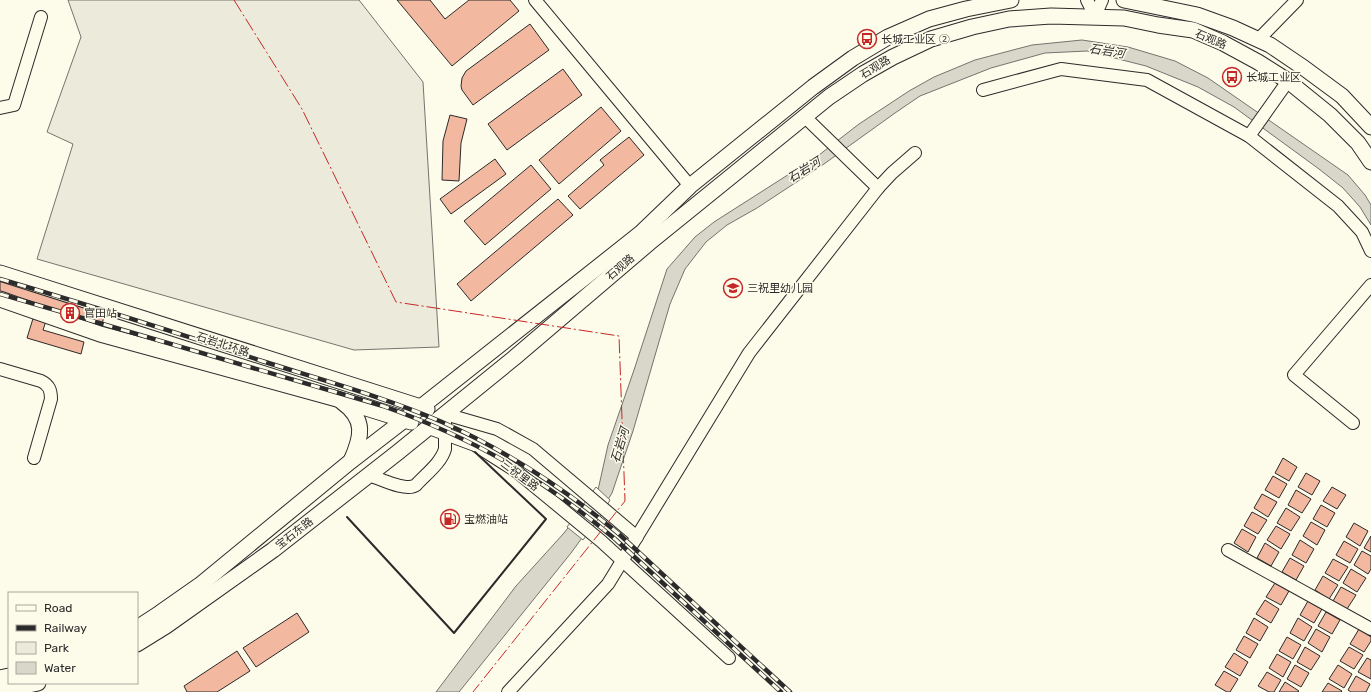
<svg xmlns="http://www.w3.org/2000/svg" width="1371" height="692" font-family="Rubik,'Noto Sans SC',sans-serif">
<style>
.green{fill:#ecebdb;stroke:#74746e}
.water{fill:#d8d7c9;stroke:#74746e}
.pier{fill:#fdfbea;stroke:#74746e}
.building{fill:#f2b8a0;stroke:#2b2b2b}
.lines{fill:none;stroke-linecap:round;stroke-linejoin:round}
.minor-casing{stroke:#2b2b2b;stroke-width:14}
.major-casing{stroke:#2b2b2b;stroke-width:17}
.minor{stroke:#fdfbea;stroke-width:12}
.major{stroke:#fdfbea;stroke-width:15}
.rail-casing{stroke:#2b2b2b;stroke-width:4.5}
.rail{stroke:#fdfbea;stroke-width:3;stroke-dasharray:9;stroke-linecap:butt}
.wall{stroke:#2b2b2b;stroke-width:2}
.power{stroke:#c62828;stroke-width:1;stroke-dasharray:14 3 2 3;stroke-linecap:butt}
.labels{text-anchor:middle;stroke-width:3;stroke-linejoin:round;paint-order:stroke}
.poi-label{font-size:11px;fill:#2b2b2b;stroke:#fdfbea;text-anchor:start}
.street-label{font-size:11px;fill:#2b2b2b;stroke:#fdfbea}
.water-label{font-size:12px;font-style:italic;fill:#2b2b2b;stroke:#fdfbea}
</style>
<rect width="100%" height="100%" fill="#fdfbea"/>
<path class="green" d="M68,0H359L423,82L439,347L354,350L37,259L73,144L47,132L81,37Z"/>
<path class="water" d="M1082,40L1128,47L1175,61L1208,78L1348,175L1365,195L1371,205V225L1360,207L1343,188L1319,169L1234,107L1198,87L1146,66L1087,51L1045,53L991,68L920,96L895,113L824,164L757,208L727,225L706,242L685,269L670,304L633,431L612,493L600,513L571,553L459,692H436L516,586L564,533L598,490L608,445L634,370L667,269L695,237L714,222L819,155L859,124L909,91L934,77L975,60L1032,45Z"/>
<path class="pier" d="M596,487L610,500L602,514L583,540L567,527Z"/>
<g class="building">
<path d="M397,0H430L445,19L469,0H510L519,11L452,66Z"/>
<path d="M530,24L549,50L473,105L462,90L461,86L462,78L466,71Z"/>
<path d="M563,69L582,95L507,150L488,124Z"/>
<path d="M601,107L621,131L559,184L539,160Z"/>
<path d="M450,115L467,119L461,143L459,181L442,180L443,141Z"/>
<path d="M629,137L644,155L580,209L568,196L604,165L600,160Z"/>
<path d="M495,159L506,174L451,214L440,199Z"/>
<path d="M531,165L551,189L485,245L464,221Z"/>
<path d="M558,199L573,215L471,301L457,284Z"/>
<path d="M0,271L108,303L100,331L48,315L43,330L84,342L81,354L27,338L35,312L0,301Z"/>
<path d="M1283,458L1297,467L1289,481L1275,473Z"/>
<path d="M1306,473L1320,481L1312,495L1298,487Z"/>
<path d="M1273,476L1287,484L1279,498L1265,490Z"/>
<path d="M1332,487L1346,495L1337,509L1323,501Z"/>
<path d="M1296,490L1311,499L1302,513L1288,505Z"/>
<path d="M1262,494L1277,502L1268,517L1254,508Z"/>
<path d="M1321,505L1335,513L1327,527L1313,519Z"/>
<path d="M1286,508L1300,517L1291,531L1277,523Z"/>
<path d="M1252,512L1267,520L1258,534L1244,526Z"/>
<path d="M1311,522L1325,530L1317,545L1303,536Z"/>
<path d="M1354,523L1368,531L1360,546L1346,537Z"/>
<path d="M1276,526L1290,534L1281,549L1267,540Z"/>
<path d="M1242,529L1256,537L1248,552L1234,543Z"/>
<path d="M1371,536V552L1364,548Z"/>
<path d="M1300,540L1314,549L1306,563L1292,555Z"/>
<path d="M1344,541L1358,549L1350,563L1336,555Z"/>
<path d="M1265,543L1279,552L1271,566L1257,558Z"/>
<path d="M1362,551L1371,556V569L1368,574L1354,565Z"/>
<path d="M1290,558L1304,566L1296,580L1282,572Z"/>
<path d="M1333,559L1348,567L1339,581L1325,573Z"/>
<path d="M1351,569L1366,578L1357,592L1343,583Z"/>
<path d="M1323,576L1338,585L1329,599L1315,590Z"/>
<path d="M1275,583L1289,591L1281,605L1266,597Z"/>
<path d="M1341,587L1356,595L1347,609L1333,601Z"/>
<path d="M1265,600L1279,609L1271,623L1256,614Z"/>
<path d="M1308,601L1322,609L1314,623L1300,615Z"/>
<path d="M1326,612L1340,620L1332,634L1318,626Z"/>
<path d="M297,613L309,632L256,667L243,648Z"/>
<path d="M1254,618L1268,627L1260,641L1246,633Z"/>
<path d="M1298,618L1312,627L1304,641L1290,633Z"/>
<path d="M1316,629L1330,637L1322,652L1308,643Z"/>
<path d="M1359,629L1371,637V641L1364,652L1350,644Z"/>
<path d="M1244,636L1258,644L1250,658L1236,650Z"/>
<path d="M1287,637L1301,645L1293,659L1279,651Z"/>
<path d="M1305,647L1320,656L1311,670L1297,662Z"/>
<path d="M1349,647L1363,655L1354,669L1340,661Z"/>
<path d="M237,651L250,671L217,692H187L184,686Z"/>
<path d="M1234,653L1248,662L1240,676L1225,667Z"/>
<path d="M1277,654L1291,662L1283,677L1269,668Z"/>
<path d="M1367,658L1371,660V679L1358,672Z"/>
<path d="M1295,665L1309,673L1301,687L1287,679Z"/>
<path d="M1338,665L1352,674L1344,688L1329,679Z"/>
<path d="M1224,671L1238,679L1230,692H1227L1215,685Z"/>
<path d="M1267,672L1281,680L1274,692H1269L1258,686Z"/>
<path d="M1356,676L1370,684L1366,692H1351L1348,690Z"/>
<path d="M1285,682L1299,691L1298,692H1279Z"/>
<path d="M1328,683L1342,691L1341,692H1322Z"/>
</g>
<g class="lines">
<g class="minor-casing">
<g id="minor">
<path d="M535,0L690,186"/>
<path d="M1087,0L1095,16"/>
<path d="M1095,16L1102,0"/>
<path d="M1258,40L1297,0"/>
<path d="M983,90L1061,69L1147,80L1249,136L1338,206L1362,232L1371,251"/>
<path d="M0,108L14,105L41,17"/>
<path d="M805,117L878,188"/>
<path d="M1249,136L1288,81"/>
<path d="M0,369L41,381C49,385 51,390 51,399L34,458"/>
<path d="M1353,423L1294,375L1371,285"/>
<path d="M429,428L475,445L516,471L601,541L729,658"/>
<path d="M369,475C381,479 406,492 416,485C426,474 441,463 445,449V414L497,429L533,449L637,537"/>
<path d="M1228,550L1371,629"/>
<path d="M508,692L608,584L749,353L878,188L892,173L915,153"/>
</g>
</g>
<g class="major-casing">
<g id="major">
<path d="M1124,0L1197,15L1233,28L1270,45L1304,68L1342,96L1371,127"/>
<path d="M0,273L427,409"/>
<path d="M0,299L100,334L337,399L411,422"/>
<path d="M342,402C366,419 362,437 351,461"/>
<path d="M137,628L160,613L200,585L351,461L421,407L641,233L690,186L813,87L853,58L888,37L929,19L966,9L1011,0"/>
<path d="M137,644L166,626L273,550L397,453L514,358L649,243L829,97L863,74L893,57L931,39L972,27L1009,19L1051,16L1124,18L1158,25L1193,30L1223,43L1258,62L1288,81L1330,115L1358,143L1371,162"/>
<path d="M0,678L9,676"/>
<path d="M0,691L38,683"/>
</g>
</g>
<use href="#minor" class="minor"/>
<use href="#major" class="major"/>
<g class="rail-casing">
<g id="rail">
<path d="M0,279C88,305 175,332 262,361C322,380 384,397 442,422C507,451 565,489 619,534L790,692"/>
<path d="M0,294L383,406C473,438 542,478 615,539L781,692"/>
</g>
</g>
<use href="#rail" class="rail"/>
<path class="wall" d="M347,517L454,633L546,519L475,452"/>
<path class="power" d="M234,0L302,109L396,302L619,336L625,501L473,692"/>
</g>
<defs>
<g id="bus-ring" transform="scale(1)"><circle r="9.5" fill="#fdfbea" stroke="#c62828" stroke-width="1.5"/><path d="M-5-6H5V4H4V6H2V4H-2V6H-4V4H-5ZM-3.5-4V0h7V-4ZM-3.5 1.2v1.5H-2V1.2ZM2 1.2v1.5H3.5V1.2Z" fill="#c62828"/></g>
<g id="school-ring" transform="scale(1)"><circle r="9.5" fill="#fdfbea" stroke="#c62828" stroke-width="1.5"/><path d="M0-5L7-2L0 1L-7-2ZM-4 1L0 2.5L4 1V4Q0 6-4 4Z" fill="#c62828"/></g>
<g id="building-ring" transform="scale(1)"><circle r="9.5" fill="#fdfbea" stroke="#c62828" stroke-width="1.5"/><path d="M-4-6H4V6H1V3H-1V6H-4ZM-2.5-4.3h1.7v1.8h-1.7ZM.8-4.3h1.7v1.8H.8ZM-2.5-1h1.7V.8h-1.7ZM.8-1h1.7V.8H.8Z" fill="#c62828"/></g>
<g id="fuel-ring" transform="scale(1)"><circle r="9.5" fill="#fdfbea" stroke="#c62828" stroke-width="1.5"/><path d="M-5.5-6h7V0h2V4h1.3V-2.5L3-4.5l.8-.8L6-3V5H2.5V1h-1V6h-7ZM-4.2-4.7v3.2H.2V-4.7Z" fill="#c62828"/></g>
</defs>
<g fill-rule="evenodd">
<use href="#bus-ring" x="867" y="39"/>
<use href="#bus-ring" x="1232" y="77"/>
<use href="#school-ring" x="733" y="288"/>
<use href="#building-ring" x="70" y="313"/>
<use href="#fuel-ring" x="450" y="519"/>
</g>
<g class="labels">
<g class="poi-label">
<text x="881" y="43">长城工业区 ②</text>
<text x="1246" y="81">长城工业区</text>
<text x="747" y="292">三祝里幼儿园</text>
<text x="84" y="317">官田站</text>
<text x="464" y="523">宝燃油站</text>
</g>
<g class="street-label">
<text transform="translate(1211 39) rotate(23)" y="4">石观路</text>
<text transform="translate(875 67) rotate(-31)" y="4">石观路</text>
<text transform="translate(620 267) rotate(-41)" y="4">石观路</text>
<text transform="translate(223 344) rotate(18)" y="4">石岩北环路</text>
<text transform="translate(520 475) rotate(37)" y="4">三祝里路</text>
<text transform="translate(294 533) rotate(-38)" y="4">宝石东路</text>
</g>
<g class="water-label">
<text transform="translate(1107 51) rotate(9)" y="4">石岩河</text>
<text transform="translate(804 170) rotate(-31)" y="4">石岩河</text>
<text transform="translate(620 445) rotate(-73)" y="4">石岩河</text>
</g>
</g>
<rect x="8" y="592" width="130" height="92" fill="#fdfbea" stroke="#a9a89e"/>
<rect x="16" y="605" width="20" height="6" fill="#fdfbea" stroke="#a9a89e"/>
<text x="44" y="612" font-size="12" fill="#2b2b2b">Road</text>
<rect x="16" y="625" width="20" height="6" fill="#2b2b2b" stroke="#a9a89e"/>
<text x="44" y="632" font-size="12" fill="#2b2b2b">Railway</text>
<rect x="16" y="642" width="20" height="12" fill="#ecebdb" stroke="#a9a89e"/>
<text x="44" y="652" font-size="12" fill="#2b2b2b">Park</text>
<rect x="16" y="662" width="20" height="12" fill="#d8d7c9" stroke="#a9a89e"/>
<text x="44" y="672" font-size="12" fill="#2b2b2b">Water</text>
</svg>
